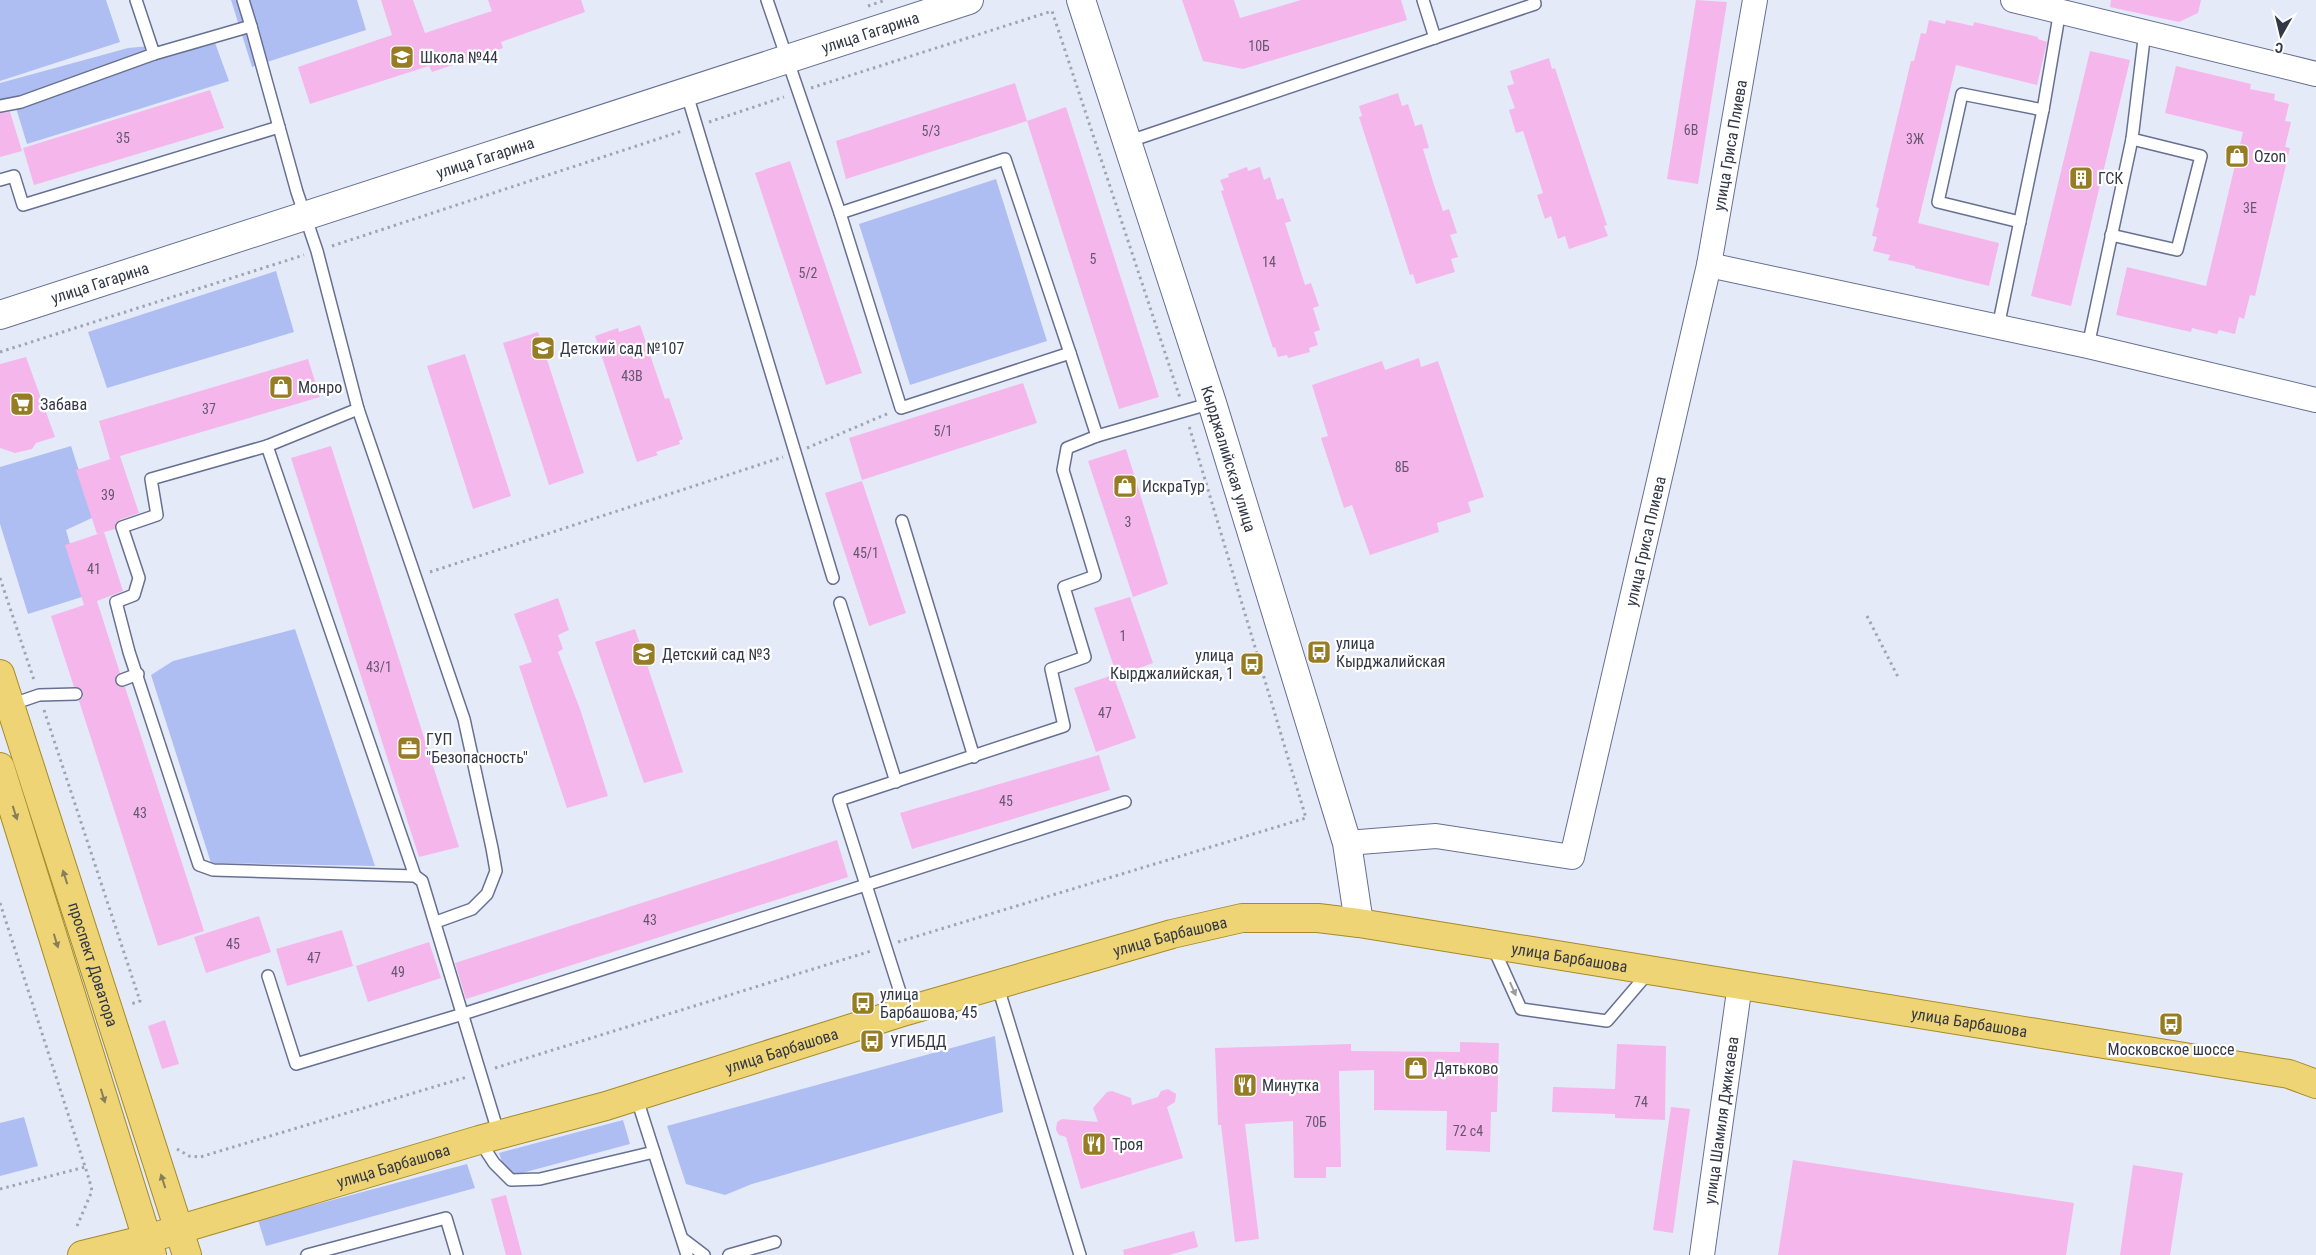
<svg xmlns="http://www.w3.org/2000/svg" width="2316" height="1255" font-family="'Roboto Condensed',sans-serif">
<style>
.green{fill:#afbef2}
.building{fill:#f5b6eb}
.lines{fill:none;stroke-linecap:round;stroke-linejoin:round}
.service-casing{stroke:#667091;stroke-width:14}
.minor-casing{stroke:#667091;stroke-width:26}
.tertiary-casing{stroke:#667091;stroke-width:30}
.primary-casing{stroke:#a58b28;stroke-width:30}
.path{stroke:#a0a5b4;stroke-width:3;stroke-dasharray:2.5 4;stroke-linecap:butt}
.service{stroke:#fff;stroke-width:11}
.minor{stroke:#fff;stroke-width:24}
.tertiary{stroke:#fff;stroke-width:28}
.primary{stroke:#eed474;stroke-width:28}
.oneway{fill:#877e5b}
.oneway2{fill:#999ca3}
.labels{text-anchor:middle;stroke-width:4.5;stroke-linejoin:round;paint-order:stroke}
.number-label{font-size:14px;fill:#645870}
.street-label{font-size:16px;fill:#333847;stroke:#fff}
.poi-label{font-size:16px;fill:#333847;stroke:#fff;text-anchor:start}
</style>
<rect width="100%" height="100%" fill="#e5eaf9"/>
<g class="green">
<path d="M0,0H106L120,42L0,81Z"/>
<path d="M231,0H357L366,30L252,67Z"/>
<path d="M214,40L229,81L27,144L16,108L0,113V83L128,48Z"/>
<path d="M996,179L1047,341L910,385L859,224Z"/>
<path d="M276,271L294,332L107,388L88,332Z"/>
<path d="M71,446L94,517L66,530L85,596L28,614L0,524V467Z"/>
<path d="M295,629L375,866L211,863L151,675L173,661Z"/>
<path d="M995,1036L1003,1112L752,1184L725,1195L686,1184L667,1126Z"/>
<path d="M24,1117L38,1166L0,1176V1123Z"/>
<path d="M623,1120L630,1144L507,1177L499,1153Z"/>
<path d="M467,1164L475,1188L266,1246L258,1220Z"/>
</g>
<g class="building">
<path d="M381,0H413L425,33L492,11L488,0H581L585,12L501,42L503,48L432,72L429,66L310,104L298,67L392,35Z"/>
<path d="M1182,0H1234L1240,18L1301,0H1401L1407,20L1243,69L1203,61Z"/>
<path d="M1696,0L1727,2L1698,184L1667,179Z"/>
<path d="M2111,0H2201L2198,13L2179,22L2110,7Z"/>
<path d="M1929,20L1945,24L1946,20L1973,26L1974,22L2038,37V39L2047,42L2037,85L1956,65L1918,223L1999,243L1989,286L1915,268V266L1888,260L1890,255L1873,251L1877,237L1872,236L1879,208L1876,207L1911,61H1914L1921,33L1926,34Z"/>
<path d="M2090,51L2130,60L2071,306L2031,296Z"/>
<path d="M1549,58L1552,69L1555,68L1607,225L1604,226L1608,236L1569,249L1565,236L1558,239L1551,216L1545,219L1537,195L1543,193L1523,131L1516,133L1509,110L1515,108L1507,86L1514,84L1510,71Z"/>
<path d="M2176,66L2251,84L2250,89L2275,94L2274,100L2289,104L2285,121L2291,122L2285,147L2290,148L2255,296L2250,295L2244,319L2239,317L2235,334L2219,330L2217,334L2192,328L2191,332L2116,315L2127,267L2206,286L2243,132L2165,113Z"/>
<path d="M1015,83L1027,121L846,179L836,141Z"/>
<path d="M210,90L224,128L34,185L23,148Z"/>
<path d="M1398,93L1402,106L1408,104L1415,126L1422,124L1429,148L1423,149L1434,185L1443,211L1449,209L1457,233L1450,235L1458,257L1451,259L1455,272L1416,284L1413,274L1410,275L1359,117L1362,116L1359,106Z"/>
<path d="M1066,107L1159,397L1119,409L1027,121Z"/>
<path d="M10,112L22,151L0,157V113Z"/>
<path d="M790,161L862,373L826,385L755,173Z"/>
<path d="M1247,167L1248,171L1260,167L1264,180L1270,177L1277,200L1283,198L1291,221L1285,223L1305,285L1311,283L1319,306L1313,308L1320,330L1314,332L1318,345L1309,348L1310,352L1288,358L1287,355L1278,357L1275,347L1273,348L1221,191L1224,190L1220,180L1229,177L1228,174Z"/>
<path d="M640,325L665,399L669,398L683,439L679,441L680,444L656,452L658,455L637,462L595,336L618,328L619,332Z"/>
<path d="M538,332L584,473L549,485L503,343Z"/>
<path d="M465,354L511,496L473,509L427,366Z"/>
<path d="M26,357L55,437L36,443L32,449L15,453L0,448V364Z"/>
<path d="M1419,358L1421,367L1438,361L1484,497L1468,502L1471,512L1437,523L1439,532L1370,555L1352,505L1344,508L1321,438L1328,436L1312,385L1382,361L1385,370Z"/>
<path d="M308,359L320,397L120,456L139,513L119,520L115,529L97,534L76,470L114,458L110,459L99,421Z"/>
<path d="M1023,383L1037,423L862,480L849,438Z"/>
<path d="M331,446L459,847L419,857L291,458Z"/>
<path d="M1126,449L1168,584L1133,597L1088,461Z"/>
<path d="M862,481L906,613L869,626L825,493Z"/>
<path d="M104,532L123,591L97,601L120,673L116,676L115,682L118,686L125,687L204,931L158,946L79,701L83,697V691L74,687L51,616L84,605L65,545Z"/>
<path d="M1130,597L1153,663L1117,676L1094,608Z"/>
<path d="M558,598L569,630L558,635L563,649L558,652L580,709L608,796L567,808L519,666L532,662L514,614Z"/>
<path d="M635,629L683,772L644,783L595,642Z"/>
<path d="M1113,675L1136,738L1096,752L1074,688Z"/>
<path d="M1099,755L1110,790L912,849L900,813Z"/>
<path d="M837,840L848,877L466,999L455,963Z"/>
<path d="M259,916L271,952L206,973L194,937Z"/>
<path d="M342,930L353,966L287,986L276,949Z"/>
<path d="M429,942L441,978L368,1002L356,966Z"/>
<path d="M165,1020L179,1064L162,1069L148,1026Z"/>
<path d="M1460,1042L1499,1043L1497,1112H1491L1490,1152L1446,1150L1447,1111L1374,1110V1070L1339,1071L1341,1167H1326V1178H1294L1293,1121L1245,1124L1259,1239L1235,1242L1221,1125H1218L1215,1048L1351,1044V1051L1460,1052Z"/>
<path d="M1617,1044L1666,1046L1665,1120L1615,1118V1114L1552,1112L1553,1087L1615,1089Z"/>
<path d="M1168,1089L1176,1094L1175,1102L1167,1107L1183,1158L1081,1189L1066,1137L1059,1135L1056,1130L1057,1122L1062,1119L1098,1122L1093,1108L1107,1092L1112,1091L1131,1098L1132,1105L1158,1097L1161,1091Z"/>
<path d="M1671,1107L1690,1109L1673,1233L1653,1230Z"/>
<path d="M1793,1160L2074,1203L2066,1255H1778Z"/>
<path d="M2133,1165L2183,1173L2170,1255H2120Z"/>
<path d="M506,1195L522,1255H506L491,1199Z"/>
<path d="M1194,1231L1198,1247L1169,1255H1124L1123,1250Z"/>
</g>
<g class="lines">
<g class="service-casing">
<g id="service">
<path d="M136,0L154,54L251,26L297,192L317,251L358,409L267,446L151,479L157,515L122,527L139,578L134,595L116,602L129,652L199,865L213,870L415,876L422,881L499,1135"/>
<path d="M243,0L251,26"/>
<path d="M767,0L840,213L901,408L1070,353L1097,436L1212,403"/>
<path d="M1423,0L1435,38"/>
<path d="M686,91L833,578"/>
<path d="M0,106L21,102L154,54"/>
<path d="M1127,142L1535,4L1534,0"/>
<path d="M0,180L14,176L23,205L279,127"/>
<path d="M840,213L1005,159L1070,353"/>
<path d="M2020,222L1938,202L1962,94L2043,110"/>
<path d="M2111,235L2177,250L2201,156L2132,139"/>
<path d="M1998,327L2043,110L2060,10"/>
<path d="M2088,346L2132,139L2145,31"/>
<path d="M358,409L464,719L492,848L496,871L487,894L472,909L436,922"/>
<path d="M267,446L415,876"/>
<path d="M902,521L974,757"/>
<path d="M840,603L896,782"/>
<path d="M122,680L138,674"/>
<path d="M10,705L39,695L76,694"/>
<path d="M1493,947L1521,1009L1607,1021L1649,972"/>
<path d="M268,976L296,1064L463,1014L1125,802"/>
<path d="M997,984L1080,1255"/>
<path d="M906,1011L839,800L1064,726L1051,669L1085,657L1064,587L1095,576L1063,470L1067,448L1097,436"/>
<path d="M636,1096L687,1255"/>
<path d="M479,1140L494,1163L511,1180L540,1179L654,1152"/>
<path d="M683,1239L704,1255"/>
<path d="M307,1255L446,1218L457,1255"/>
<path d="M729,1255L775,1242"/>
</g>
</g>
<g class="minor-casing">
<g id="minor">
<path d="M2013,0L2316,74"/>
<path d="M1709,265L2088,346L2316,400"/>
<path id="s1" d="M1347,843L1436,836L1572,857L1709,265L1755,0"/>
<path id="s2" d="M1702,1255L1740,984"/>
</g>
</g>
<g class="tertiary-casing">
<g id="tertiary">
<path id="s3" d="M1081,0L1212,403L1347,843L1359,923"/>
<path id="s4" d="M0,315L969,0"/>
</g>
</g>
<g class="primary-casing">
<g id="primary">
<path id="s5" d="M0,674L187,1255"/>
<path d="M0,767L152,1255"/>
<path id="s6" d="M82,1255L147,1239L479,1140L606,1106L906,1011L1172,934L1242,918H1318L1359,923L2289,1074L2316,1084"/>
</g>
</g>
<g class="path">
<path d="M868,6L886,0"/>
<path d="M811,88L1052,11L1180,398"/>
<path d="M709,122L784,97"/>
<path d="M332,246L682,131"/>
<path d="M0,352L304,255"/>
<path d="M807,448L889,413"/>
<path d="M430,572L783,457"/>
<path d="M0,578L34,680"/>
<path d="M1867,616L1898,677"/>
<path d="M44,710L140,1001L131,1004"/>
<path d="M0,903L89,1179L92,1191L77,1226"/>
<path d="M898,942L1306,818L1189,426"/>
<path d="M495,1068L871,951"/>
<path d="M177,1149L189,1156L200,1157L467,1077"/>
<path d="M0,1189L85,1167"/>
</g>
<use href="#service" class="service"/>
<use href="#minor" class="minor"/>
<use href="#tertiary" class="tertiary"/>
<use href="#primary" class="primary"/>
</g>
<defs><path id="oneway-solid" d="M-6-.8H1V-3.2L6.5 0L1 3.2V.8H-6Z" transform="scale(1.25)"/></defs>
<g class="oneway">
<use href="#oneway-solid" transform="translate(15 813) rotate(72)"/>
<use href="#oneway-solid" transform="translate(65 877) rotate(-108)"/>
<use href="#oneway-solid" transform="translate(56 941) rotate(73)"/>
<use href="#oneway-solid" transform="translate(103 1096) rotate(73)"/>
<use href="#oneway-solid" transform="translate(163 1181) rotate(-108)"/>
</g>
<use class="oneway2" href="#oneway-solid" transform="translate(1513 989) rotate(66)"/>
<defs>
<g id="school-square" transform="scale(1.25)"><rect x="-9" y="-9" width="18" height="18" rx="4" fill="#967c23" stroke="#fff"/><path d="M0-5L7-2L0 1L-7-2ZM-4 1L0 2.5L4 1V4Q0 6-4 4Z" fill="#fff"/></g>
<g id="shop-square" transform="scale(1.25)"><rect x="-9" y="-9" width="18" height="18" rx="4" fill="#967c23" stroke="#fff"/><path d="M-5-2.5h2.3a2.7 3.5 0 0 1 5.4 0H5L5.5 6h-11ZM-1.5-2.5h3a1.5 2.3 0 0 0-3 0Z" fill="#fff"/></g>
<g id="building-square" transform="scale(1.25)"><rect x="-9" y="-9" width="18" height="18" rx="4" fill="#967c23" stroke="#fff"/><path d="M-4-6H4V6H1V3H-1V6H-4ZM-2.5-4.3h1.7v1.8h-1.7ZM.8-4.3h1.7v1.8H.8ZM-2.5-1h1.7V.8h-1.7ZM.8-1h1.7V.8H.8Z" fill="#fff"/></g>
<g id="supermarket-square" transform="scale(1.25)"><rect x="-9" y="-9" width="18" height="18" rx="4" fill="#967c23" stroke="#fff"/><path d="M-6-5.5h2.5l.6 2H6L4.5 2H-2.5L-4.4-4H-6ZM-1.5 3.2a1.3 1.3 0 1 0 .1 0ZM3 3.2a1.3 1.3 0 1 0 .1 0Z" fill="#fff"/></g>
<g id="bus-square" transform="scale(1.25)"><rect x="-9" y="-9" width="18" height="18" rx="4" fill="#967c23" stroke="#fff"/><path d="M-5-6H5V4H4V6H2V4H-2V6H-4V4H-5ZM-3.5-4V0h7V-4ZM-3.5 1.2v1.5H-2V1.2ZM2 1.2v1.5H3.5V1.2Z" fill="#fff"/></g>
<g id="office-square" transform="scale(1.25)"><rect x="-9" y="-9" width="18" height="18" rx="4" fill="#967c23" stroke="#fff"/><path d="M-6-3h4V-5.5h4V-3h4V5H-6ZM-1-4.5V-3h2v-1.5ZM-6 0V1H6V0Z" fill="#fff"/></g>
<g id="restaurant-square" transform="scale(1.25)"><rect x="-9" y="-9" width="18" height="18" rx="4" fill="#967c23" stroke="#fff"/><path d="M-5-6h1v4h1v-4h1v4h1v-4h1v5L-1.5 .5V6h-2V.5L-5-1ZM5-6V6H3V1.5H1.5Q1.5-4 5-6Z" fill="#fff"/></g>
</defs>
<g fill-rule="evenodd">
<use href="#school-square" x="402" y="57"/>
<use href="#shop-square" x="2237" y="156"/>
<use href="#building-square" x="2081" y="178"/>
<use href="#school-square" x="543" y="348"/>
<use href="#shop-square" x="281" y="387"/>
<use href="#supermarket-square" x="22" y="404"/>
<use href="#shop-square" x="1125" y="486"/>
<use href="#bus-square" x="1319" y="652"/>
<use href="#school-square" x="644" y="654"/>
<use href="#bus-square" x="1252" y="664"/>
<use href="#office-square" x="409" y="748"/>
<use href="#bus-square" x="863" y="1003"/>
<use href="#bus-square" x="2171" y="1024"/>
<use href="#bus-square" x="872" y="1041"/>
<use href="#shop-square" x="1416" y="1068"/>
<use href="#restaurant-square" x="1245" y="1085"/>
<use href="#restaurant-square" x="1094" y="1144"/>
</g>
<g class="labels">
<g class="number-label">
<text x="1259" y="51">10Б</text>
<text x="1691" y="135">6В</text>
<text x="931" y="136">5/3</text>
<text x="123" y="143">35</text>
<text x="1915" y="144">3Ж</text>
<text x="2250" y="213">3Е</text>
<text x="1093" y="264">5</text>
<text x="1269" y="267">14</text>
<text x="808" y="278">5/2</text>
<text x="632" y="381">43В</text>
<text x="209" y="414">37</text>
<text x="943" y="436">5/1</text>
<text x="1402" y="472">8Б</text>
<text x="108" y="500">39</text>
<text x="1128" y="527">3</text>
<text x="866" y="558">45/1</text>
<text x="94" y="574">41</text>
<text x="1123" y="641">1</text>
<text x="379" y="672">43/1</text>
<text x="1105" y="718">47</text>
<text x="1006" y="806">45</text>
<text x="140" y="818">43</text>
<text x="650" y="925">43</text>
<text x="233" y="949">45</text>
<text x="314" y="963">47</text>
<text x="398" y="977">49</text>
<text x="1641" y="1107">74</text>
<text x="1316" y="1127">70Б</text>
<text x="1468" y="1136">72 с4</text>
</g>
<g class="street-label">
<text dy="6" stroke="none"><textPath href="#s4" startOffset="915">улица Гагарина</textPath></text>
<text dy="6" stroke="none"><textPath href="#s1" startOffset="956">улица Гриса Плиева</textPath></text>
<text dy="6" stroke="none"><textPath href="#s4" startOffset="510">улица Гагарина</textPath></text>
<text dy="6" stroke="none"><textPath href="#s4" startOffset="105">улица Гагарина</textPath></text>
<text dy="6" stroke="none"><textPath href="#s3" startOffset="482">Кырджалийская улица</textPath></text>
<text dy="6" stroke="none"><textPath href="#s1" startOffset="551">улица Гриса Плиева</textPath></text>
<text dy="6" stroke="none"><textPath href="#s6" startOffset="1134">улица Барбашова</textPath></text>
<text dy="6" stroke="none"><textPath href="#s6" startOffset="1539">улица Барбашова</textPath></text>
<text dy="6" stroke="none"><textPath href="#s5" startOffset="305">проспект Доватора</textPath></text>
<text dy="6" stroke="none"><textPath href="#s6" startOffset="1944">улица Барбашова</textPath></text>
<text dy="6" stroke="none"><textPath href="#s6" startOffset="729">улица Барбашова</textPath></text>
<text dy="6" stroke="none"><textPath href="#s2" startOffset="136">улица Шамиля Джикаева</textPath></text>
<text dy="6" stroke="none"><textPath href="#s6" startOffset="324">улица Барбашова</textPath></text>
</g>
<g class="poi-label">
<text x="420" y="63">Школа №44</text>
<text x="2254" y="162">Ozon</text>
<text x="2098" y="184">ГСК</text>
<text x="560" y="354">Детский сад №107</text>
<text x="298" y="393">Монро</text>
<text x="40" y="410">Забава</text>
<text x="1142" y="492">ИскраТур</text>
<text x="1336" y="649">улица<tspan x="1336" dy="18">Кырджалийская</tspan></text>
<text x="662" y="660">Детский сад №3</text>
<text x="1234" y="661" text-anchor="end">улица<tspan x="1234" dy="18">Кырджалийская, 1</tspan></text>
<text x="426" y="745">ГУП<tspan x="426" dy="18">"Безопасность"</tspan></text>
<text x="880" y="1000">улица<tspan x="880" dy="18">Барбашова, 45</tspan></text>
<text x="890" y="1047">УГИБДД</text>
<text x="2171" y="1055" text-anchor="middle">Московское шоссе</text>
<text x="1434" y="1074">Дятьково</text>
<text x="1262" y="1091">Минутка</text>
<text x="1112" y="1150">Троя</text>
</g>
</g>
<g transform="translate(2281 35) rotate(188)" stroke="#ffffff" stroke-width="4" paint-order="stroke">
<path d="M0-4L9 19L0 12L-9 19Z" fill="#333847"/>
<text y="-8" font-size="14" font-weight="bold" text-anchor="middle" fill="#333847">С</text>
</g>
</svg>
